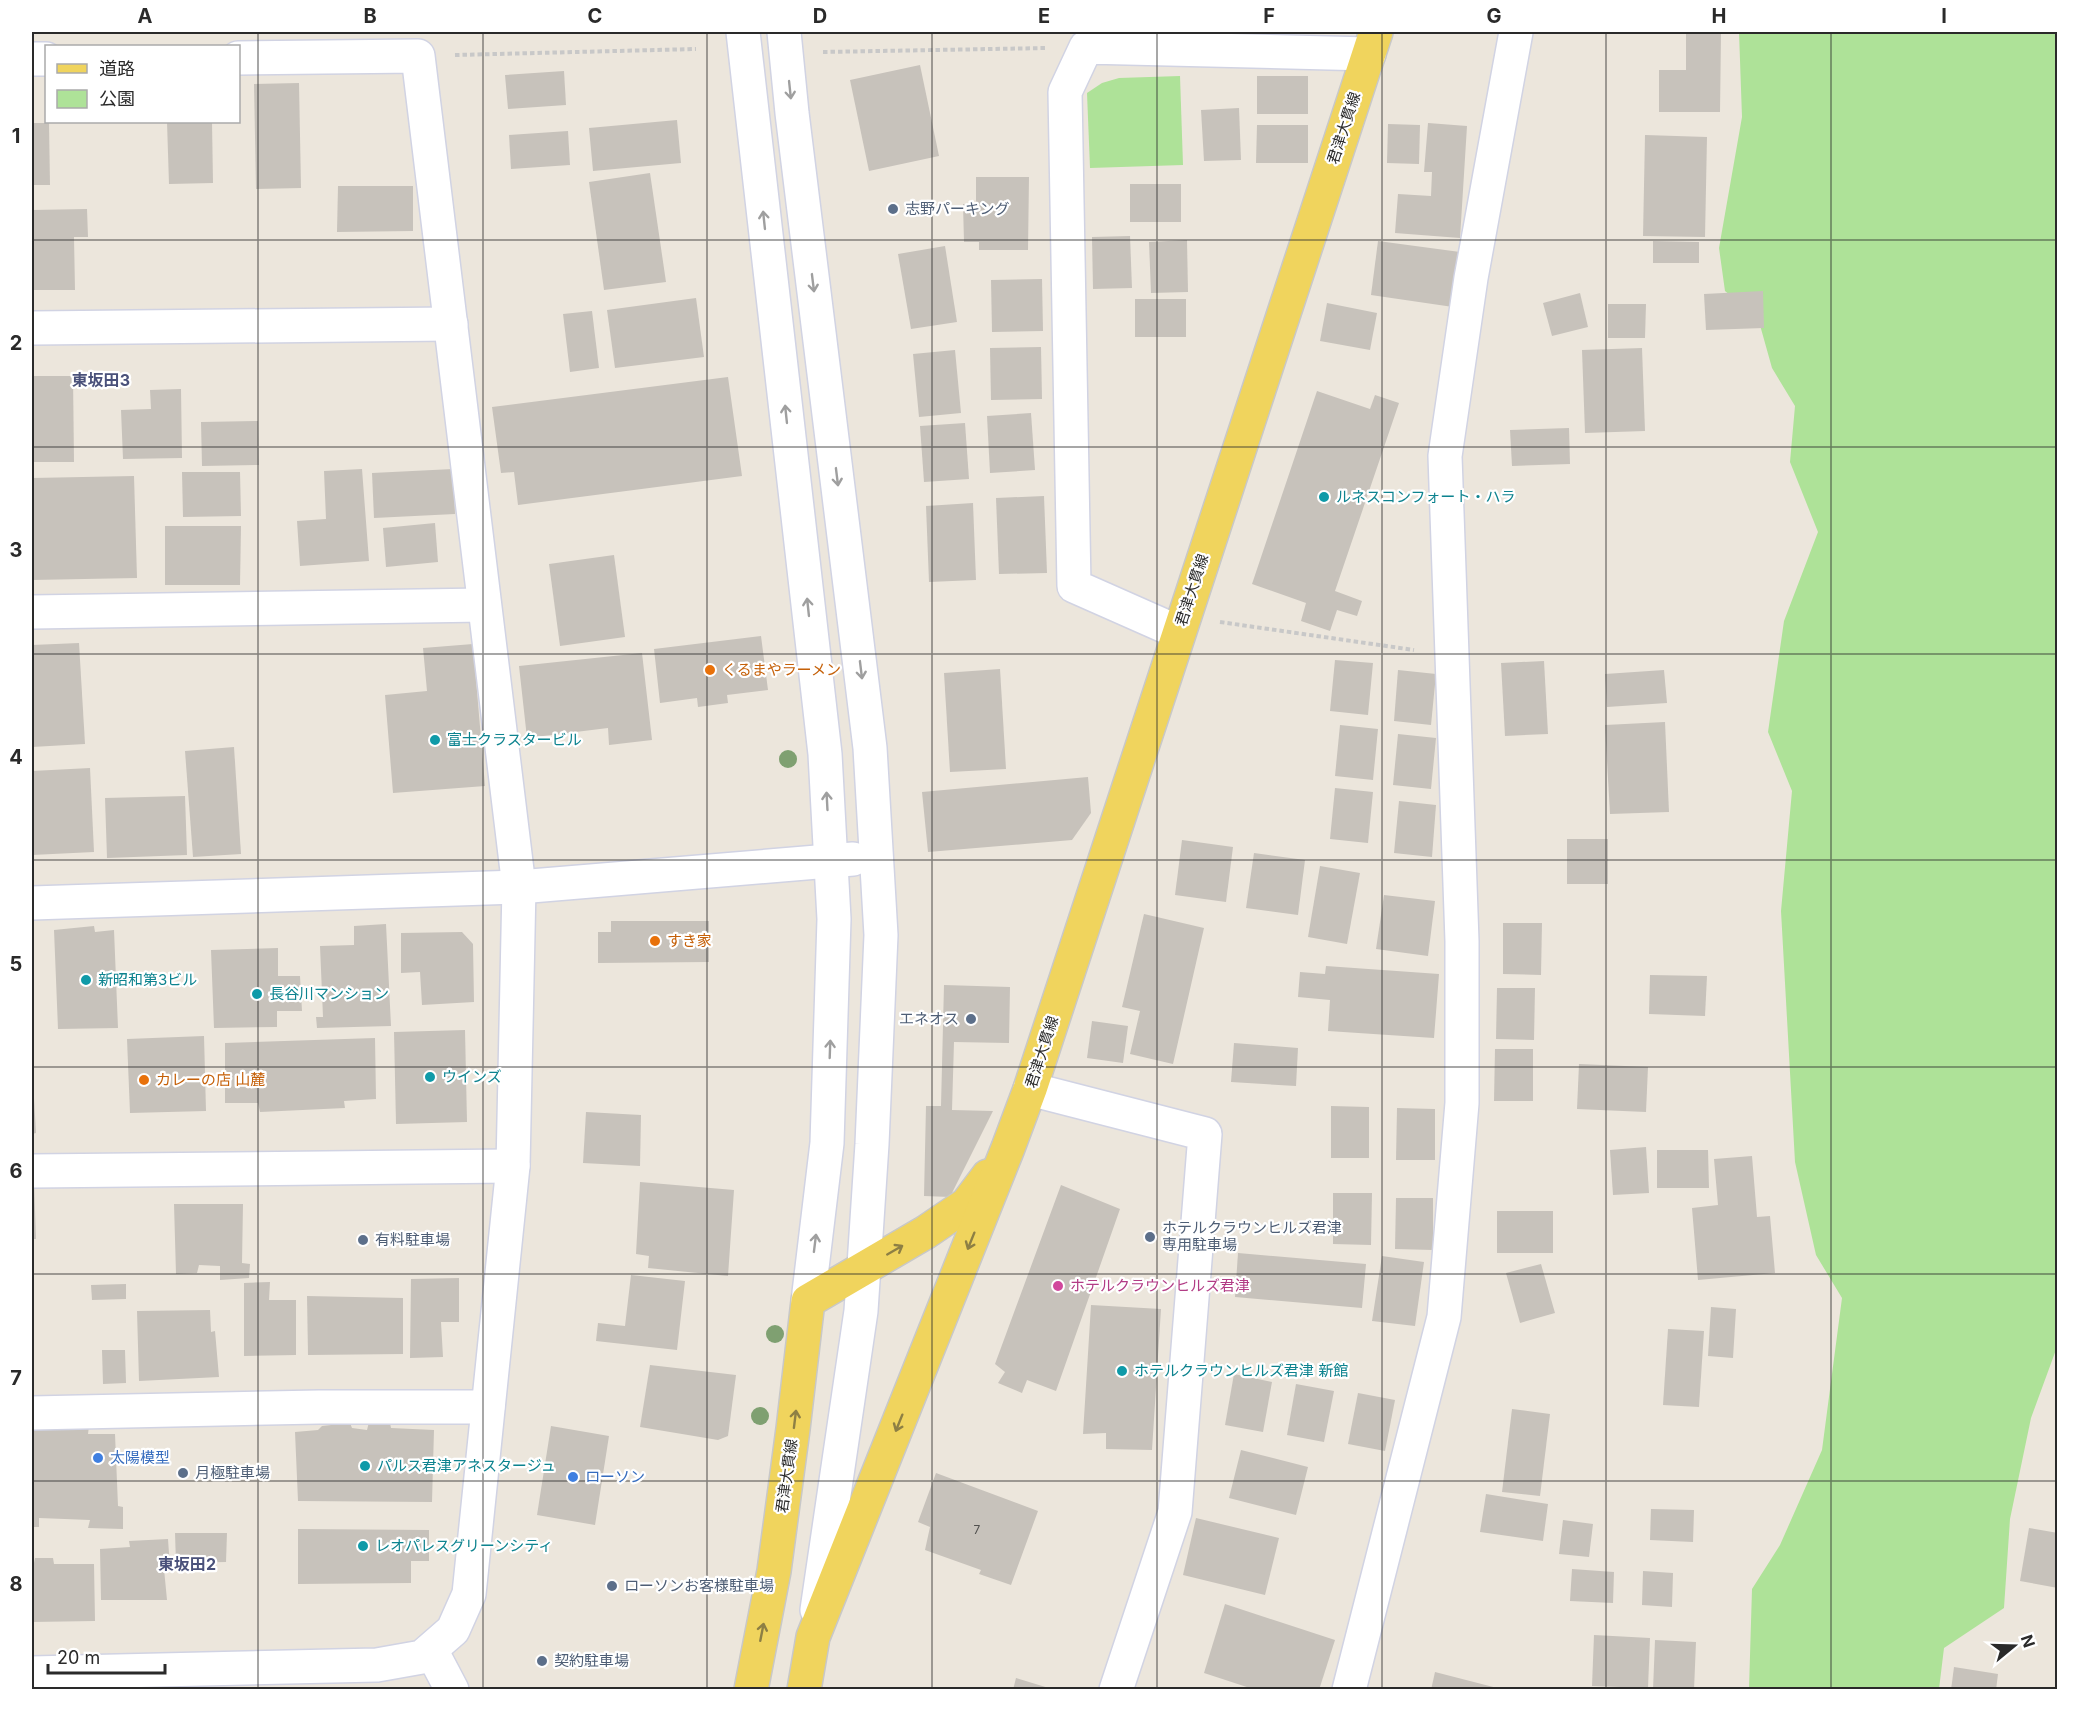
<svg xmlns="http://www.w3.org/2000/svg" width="2089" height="1721" font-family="Inter,'Noto Sans JP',sans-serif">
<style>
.green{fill:#aee298}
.building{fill:#c7c2bb}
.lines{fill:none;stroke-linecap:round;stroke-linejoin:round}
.minor-casing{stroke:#d1d3e3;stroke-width:36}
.major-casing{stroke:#c8c8c8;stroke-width:36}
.path{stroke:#c8c8c8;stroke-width:4;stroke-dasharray:4.5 3;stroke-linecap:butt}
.minor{stroke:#fff;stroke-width:33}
.major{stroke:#f0d45d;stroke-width:33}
.tree{fill:#7fa071}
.oneway{stroke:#9f9f9f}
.oneway2{stroke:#8d7f44}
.grid{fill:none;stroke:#2a2a2a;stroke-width:1.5;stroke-opacity:0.55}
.service-dot{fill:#5c6f8a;stroke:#fff;stroke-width:2}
.culture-dot{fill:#0f9aa8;stroke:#fff;stroke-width:2}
.food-dot{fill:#e8710a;stroke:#fff;stroke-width:2}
.hotel-dot{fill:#d1479c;stroke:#fff;stroke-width:2}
.shop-dot{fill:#3f7fe0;stroke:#fff;stroke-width:2}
.labels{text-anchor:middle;stroke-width:4.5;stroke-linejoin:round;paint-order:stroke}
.number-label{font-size:12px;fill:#51504e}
.street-label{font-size:15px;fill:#2a2a2a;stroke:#fff}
.service-label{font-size:15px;fill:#4e5e75;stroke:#fff;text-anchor:start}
.culture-label{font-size:15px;fill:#0d838f;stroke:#fff;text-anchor:start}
.food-label{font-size:15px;fill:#c56008;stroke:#fff;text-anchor:start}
.hotel-label{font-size:15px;fill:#b23c85;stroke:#fff;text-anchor:start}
.shop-label{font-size:15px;fill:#366cbe;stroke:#fff;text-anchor:start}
.neighbourhood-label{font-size:16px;font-weight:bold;fill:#4a517a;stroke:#fff}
.neatline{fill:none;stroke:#2a2a2a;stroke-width:2}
.grid-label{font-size:20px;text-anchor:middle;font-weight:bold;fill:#2a2a2a}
</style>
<rect width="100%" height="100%" fill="#ece6dc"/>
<g class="green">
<path d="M1739,32H2057V1347L2031,1418L2010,1519L2004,1608L1944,1648L1939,1689H1749L1752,1589L1780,1545L1822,1450L1842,1298L1816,1255L1795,1162L1781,911L1792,791L1768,732L1784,621L1818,532L1790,462L1795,406L1772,368L1758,318L1725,291L1719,248L1742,117Z"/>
<path d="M1180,76L1183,165L1090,168L1087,93L1102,83L1119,78Z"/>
</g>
<g class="building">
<rect x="823" y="32" width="26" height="2"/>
<path d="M1686,32H1721L1720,112H1659V70H1686Z"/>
<path d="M920,65L939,156L869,171L850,80Z"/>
<path d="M564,71L566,105L508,109L505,75Z"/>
<rect x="1257" y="76" width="51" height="38"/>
<path d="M299,83L301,188L256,189L254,84Z"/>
<path d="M1239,108L1241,160L1204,161L1201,110Z"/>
<path d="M677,120L681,163L593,171L589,128Z"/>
<path d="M167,122H212L213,183L169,184Z"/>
<path d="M32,123H49L50,185H32Z"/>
<path d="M1428,123L1467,126L1460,238L1395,233L1398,194L1431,196L1432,172H1424Z"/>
<path d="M1388,124L1420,125L1419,164L1387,163Z"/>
<path d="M1257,125H1308V163H1256Z"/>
<path d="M568,131L570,165L511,169L509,135Z"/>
<path d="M1645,135L1707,137L1705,237L1643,236Z"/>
<path d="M650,173L666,282L604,290L589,182Z"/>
<path d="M976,177H1029L1028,250H979V242H964L963,204H976Z"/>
<rect x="1130" y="184" width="51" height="38"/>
<path d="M338,186H413V231L337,232Z"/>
<path d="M87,209L88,237H74L75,290H32V210Z"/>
<path d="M1130,236L1132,288L1093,289L1092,237Z"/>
<path d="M1187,240L1188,292L1151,293L1149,242Z"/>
<path d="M1378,241L1460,252L1453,307L1371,295Z"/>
<path d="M1653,241L1699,242V263H1653Z"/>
<path d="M945,246L957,322L911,329L898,254Z"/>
<path d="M1042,279L1043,331L992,332L991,280Z"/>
<path d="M1763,291L1764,328L1706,330L1704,294Z"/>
<path d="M1580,293L1588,327L1552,336L1543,303Z"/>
<path d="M696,298L704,357L615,368L607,310Z"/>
<rect x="1135" y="299" width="51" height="38"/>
<path d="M1327,303L1377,313L1370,350L1320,341Z"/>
<path d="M1608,304H1646L1645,338H1608Z"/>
<path d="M592,311L599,368L570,372L563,314Z"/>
<path d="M1041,347L1042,399L991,400L990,348Z"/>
<path d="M1642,348L1645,431L1585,433L1582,350Z"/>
<path d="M955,350L961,413L919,417L913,354Z"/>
<path d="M32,376H73L74,462H32Z"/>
<path d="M728,377L742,476L518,505L514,472L501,473L492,407Z"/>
<path d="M181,389L182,458L123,459L121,410L151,409L150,390Z"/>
<path d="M1317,391L1370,409L1375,395L1399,403L1335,591L1362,601L1357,616L1337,610L1330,631L1301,621L1306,603L1252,584Z"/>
<path d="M1031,413L1035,470L990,473L987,416Z"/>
<path d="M258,421L259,465L202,466L201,422Z"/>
<path d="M965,423L969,479L924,482L920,426Z"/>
<path d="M1569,428L1570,464L1512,466L1510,430Z"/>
<path d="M362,469L369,561L300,566L297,521L326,519L324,471Z"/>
<path d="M453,469L455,514L374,518L372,473Z"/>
<path d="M182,472H240L241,516L183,517Z"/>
<path d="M134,476L137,578L32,580V478Z"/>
<path d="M1044,496L1047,573L999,574L996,498Z"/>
<path d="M973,503L976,580L929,582L926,506Z"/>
<path d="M435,523L438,562L386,567L383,528Z"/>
<path d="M165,526H241L240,585H165Z"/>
<path d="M614,555L625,637L560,646L549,564Z"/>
<path d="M761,636L768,690L727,695L728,703L698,707L697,698L660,703L654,649Z"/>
<path d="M79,643L85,744L32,747V645Z"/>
<path d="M473,644L485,786L393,793L385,695L427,691L423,648Z"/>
<path d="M642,653L652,740L609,745L608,728L527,738L519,666Z"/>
<path d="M1335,660L1373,663L1368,715L1330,711Z"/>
<path d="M1544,661L1548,734L1505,736L1501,663Z"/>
<path d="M1000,669L1006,769L950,772L944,673Z"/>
<path d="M1398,670L1436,674L1431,725L1394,721Z"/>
<path d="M1664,670L1667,703L1607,707L1605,674Z"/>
<path d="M1665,722L1669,812L1610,814L1605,725Z"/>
<path d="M1340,725L1378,729L1373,780L1335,776Z"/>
<path d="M1398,734L1436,738L1431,789L1393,785Z"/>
<path d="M234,747L241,854L193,857L185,751Z"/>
<path d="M90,768L94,852L32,855V771Z"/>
<path d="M1088,777L1091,813L1072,840L928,852L922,792Z"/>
<path d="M1335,788L1373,792L1368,843L1330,839Z"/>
<path d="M185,796L187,855L107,858L105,798Z"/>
<path d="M1399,801L1436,805L1432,857L1394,853Z"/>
<rect x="1567" y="839" width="41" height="45"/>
<path d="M1182,840L1233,847L1226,902L1175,895Z"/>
<path d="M1254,853L1305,860L1298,915L1246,908Z"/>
<path d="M1320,866L1360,873L1347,944L1308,937Z"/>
<path d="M1384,895L1435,901L1428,956L1376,949Z"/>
<path d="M1144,914L1204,928L1173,1064L1130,1054L1140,1011L1122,1007Z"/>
<path d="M611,921H709V962L598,963V932H611Z"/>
<path d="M1503,923H1542L1541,975L1503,974Z"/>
<path d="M386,924L391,1026L317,1028L316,1017H323L320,946L354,945V926Z"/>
<path d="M94,926L95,932L114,930L118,1028L58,1029L54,930Z"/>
<path d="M462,932L473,944L474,1002L422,1005L420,972L401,973V933Z"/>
<path d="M278,948V976H300L302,1011H277V1027L214,1028L211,950Z"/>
<path d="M1326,966L1439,974L1434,1038L1328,1031L1330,1000L1298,997L1300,972L1325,974Z"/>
<path d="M1650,975L1707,976L1705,1016L1649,1014Z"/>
<path d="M944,985L1010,987L1009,1043L954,1042L952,1110L993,1111L950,1197L924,1196L926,1106H941Z"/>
<path d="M1497,988H1535L1534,1040L1496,1039Z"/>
<path d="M1092,1021L1128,1026L1123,1063L1087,1058Z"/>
<path d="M465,1030L467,1122L396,1124L394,1032Z"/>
<path d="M204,1036L206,1111L130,1113L127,1039Z"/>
<path d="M375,1038L376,1099L344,1101L345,1108L260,1112L258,1103H225V1043Z"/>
<path d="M1234,1043L1298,1048L1296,1086L1231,1082Z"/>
<path d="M1495,1049H1533V1101H1494Z"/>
<path d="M1579,1064L1648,1067L1646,1112L1577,1109Z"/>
<path d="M33,1082L36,1133L32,1134V1083Z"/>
<path d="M1331,1106L1369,1107V1158H1331Z"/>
<path d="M1397,1108L1435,1109V1160H1396Z"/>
<path d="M586,1112L641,1115L640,1166L583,1163Z"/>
<path d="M1646,1147L1649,1193L1613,1195L1610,1150Z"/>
<path d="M1657,1150H1708L1709,1188H1657Z"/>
<path d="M1752,1156L1757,1217L1770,1216L1775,1273L1698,1280L1692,1208L1718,1205L1714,1159Z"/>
<path d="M640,1182L734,1190L728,1276L648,1268L649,1256L636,1254Z"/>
<path d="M32,1183H34L36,1239H32Z"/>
<path d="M1061,1185L1120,1209L1056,1391L1027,1380L1022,1393L998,1383L1005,1372L995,1364Z"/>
<path d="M1333,1193H1372L1371,1245L1333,1244Z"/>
<path d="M1396,1198H1433V1250L1395,1249Z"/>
<path d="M174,1204H243L242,1263L250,1264L249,1278L220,1280V1266L199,1265L197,1273L176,1274Z"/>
<rect x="1497" y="1211" width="56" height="42"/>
<path d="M1238,1253L1366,1264L1362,1308L1235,1297Z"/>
<path d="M1382,1256L1424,1262L1415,1326L1372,1321Z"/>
<path d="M1541,1264L1555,1313L1520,1323L1506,1273Z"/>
<path d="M631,1275L685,1281L677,1350L596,1341L598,1323L625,1326Z"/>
<path d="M459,1278V1322H441L443,1357L410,1358L411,1279Z"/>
<path d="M270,1282L269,1300H296V1355L244,1356V1283Z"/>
<path d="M126,1284V1299L92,1300L91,1285Z"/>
<path d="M307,1296L403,1298V1354L308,1355Z"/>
<path d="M1091,1305L1161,1309L1152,1450L1106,1449V1433L1083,1434Z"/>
<path d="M1711,1307L1736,1309L1733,1358L1708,1356Z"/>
<path d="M210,1310L211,1332L215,1331L219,1377L139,1381L137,1311Z"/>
<path d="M1668,1329L1704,1331L1699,1407L1663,1405Z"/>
<path d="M102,1350H125L126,1383L103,1384Z"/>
<path d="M650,1365L736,1375L728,1436L718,1440L640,1427Z"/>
<path d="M1234,1374L1272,1382L1263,1432L1225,1425Z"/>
<path d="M1296,1384L1334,1391L1324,1442L1287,1435Z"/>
<path d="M1358,1393L1395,1400L1385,1451L1348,1444Z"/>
<path d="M1512,1409L1550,1414L1540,1496L1502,1492Z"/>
<path d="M369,1422L390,1423L391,1428L434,1430L432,1502L298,1501L295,1432L318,1430L322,1426L350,1423L352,1428L367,1430Z"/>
<path d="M89,1426L88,1434H115L118,1506L123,1507V1529L88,1528L90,1520L39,1518V1527H32V1429Z"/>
<path d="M551,1426L609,1436L595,1525L537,1515Z"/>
<path d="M1241,1450L1308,1467L1296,1515L1229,1498Z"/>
<path d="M936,1473L1038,1511L1011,1585L979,1574L981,1570L925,1550L930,1527L918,1522Z"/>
<path d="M1486,1494L1548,1504L1543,1541L1480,1532Z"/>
<path d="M1651,1509L1694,1510L1693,1542L1650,1540Z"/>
<path d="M1196,1518L1279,1538L1265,1595L1183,1575Z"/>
<path d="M1563,1520L1593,1524L1589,1557L1559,1554Z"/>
<path d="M2029,1528L2058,1533V1588L2020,1581Z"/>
<path d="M298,1529L429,1530V1561H411V1583L298,1584Z"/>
<path d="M175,1533H227L226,1562L176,1563Z"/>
<path d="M168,1539L170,1568L164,1569L167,1600H101L100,1549L130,1547L129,1541Z"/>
<path d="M35,1558H53L54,1564H94L95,1621L32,1622V1563H34Z"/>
<path d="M1572,1569L1614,1572L1613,1603L1570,1601Z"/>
<path d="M1643,1571L1673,1573L1672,1607L1642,1605Z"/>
<path d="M1225,1604L1335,1640L1319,1690H1256L1204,1673Z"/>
<path d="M1594,1635L1650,1638L1648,1688L1592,1686Z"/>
<path d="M1655,1640L1696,1642L1694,1690H1653Z"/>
<path d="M1954,1667L1998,1674L1996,1690H1951Z"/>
<path d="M1435,1672L1501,1689L1500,1690H1431Z"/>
<path d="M1016,1678L1052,1689V1690H1013Z"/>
</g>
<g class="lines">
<g class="minor-casing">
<g id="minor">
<path d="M743,32L825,754L834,919L827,1143L808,1301"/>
<path d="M784,32L792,113L870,748L881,935L872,1144L861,1311L817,1610"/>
<path d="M32,59H46"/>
<path d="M32,328L451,324"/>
<path d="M32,612L484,605"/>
<path d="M1178,632L1074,586L1065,92L1086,47L1369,54"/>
<path d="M32,903L519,887L853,859"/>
<path d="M1030,1089L1205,1134L1175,1512L1116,1690"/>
<path d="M32,1171L513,1166"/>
<path d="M32,1413L319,1407H488"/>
<path d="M431,1650L452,1690"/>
<path d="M32,1673L377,1665L422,1657L453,1630L469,1594L513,1166L519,887L418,56L238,58"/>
<path d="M1349,1690L1444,1317L1462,1103V941L1445,456L1471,278L1516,32"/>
</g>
</g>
<g class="major-casing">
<g id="major">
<path d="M751,1690L774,1571L793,1429L808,1301L926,1232L967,1204L988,1176"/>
<path d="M804,1690L813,1637L1008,1148L1030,1089L1376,32"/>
</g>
</g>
<g class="path">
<path d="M823,52L1047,48"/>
<path d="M455,55L696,49"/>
<path d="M1220,622L1414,650"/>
</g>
<use href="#minor" class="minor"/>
<use href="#major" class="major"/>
</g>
<g class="tree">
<circle cx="788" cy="759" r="9"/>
<circle cx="775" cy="1334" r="9"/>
<circle cx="760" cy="1416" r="9"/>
</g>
<defs><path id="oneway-shaft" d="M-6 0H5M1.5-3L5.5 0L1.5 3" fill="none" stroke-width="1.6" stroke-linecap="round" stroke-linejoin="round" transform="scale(1.5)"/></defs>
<g class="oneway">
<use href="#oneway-shaft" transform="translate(790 90) rotate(84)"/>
<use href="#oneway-shaft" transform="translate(764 220) rotate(-96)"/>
<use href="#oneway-shaft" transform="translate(813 283) rotate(83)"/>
<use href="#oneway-shaft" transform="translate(786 414) rotate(-96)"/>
<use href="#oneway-shaft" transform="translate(837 477) rotate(83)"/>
<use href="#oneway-shaft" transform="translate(808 607) rotate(-96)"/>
<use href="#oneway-shaft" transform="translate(861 670) rotate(83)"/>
<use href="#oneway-shaft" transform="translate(827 801) rotate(-93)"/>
<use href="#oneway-shaft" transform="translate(830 1049) rotate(-88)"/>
<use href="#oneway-shaft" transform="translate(815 1243) rotate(-83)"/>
</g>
<g class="oneway2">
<use href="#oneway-shaft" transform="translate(971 1241) rotate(112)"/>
<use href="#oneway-shaft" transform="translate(895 1250) rotate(-30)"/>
<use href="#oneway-shaft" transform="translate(795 1419) rotate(-83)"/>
<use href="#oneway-shaft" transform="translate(899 1423) rotate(112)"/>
<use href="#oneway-shaft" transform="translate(762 1632) rotate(-79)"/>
</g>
<path class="grid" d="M258,32V1690M483,32V1690M707,32V1690M932,32V1690M1157,32V1690M1382,32V1690M1606,32V1690M1831,32V1690M32,240H2058M32,447H2058M32,654H2058M32,860H2058M32,1067H2058M32,1274H2058M32,1481H2058"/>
<g class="service-dot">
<circle cx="893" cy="209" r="6"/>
<circle cx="971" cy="1019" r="6"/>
<circle cx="1150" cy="1237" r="6"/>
<circle cx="363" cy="1240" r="6"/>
<circle cx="183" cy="1473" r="6"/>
<circle cx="612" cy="1586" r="6"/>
<circle cx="542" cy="1661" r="6"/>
</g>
<g class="culture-dot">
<circle cx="1324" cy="497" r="6"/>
<circle cx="435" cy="740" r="6"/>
<circle cx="86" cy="980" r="6"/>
<circle cx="257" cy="994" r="6"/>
<circle cx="430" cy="1077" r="6"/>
<circle cx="1122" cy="1371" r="6"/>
<circle cx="365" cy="1466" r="6"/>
<circle cx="363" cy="1546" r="6"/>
</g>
<g class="food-dot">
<circle cx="710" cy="670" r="6"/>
<circle cx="655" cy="941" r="6"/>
<circle cx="144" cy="1080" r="6"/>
</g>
<circle class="hotel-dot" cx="1058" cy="1286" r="6"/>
<g class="shop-dot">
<circle cx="98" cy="1458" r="6"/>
<circle cx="573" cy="1477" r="6"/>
</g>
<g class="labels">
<g class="number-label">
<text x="977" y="1534">7</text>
</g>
<g class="street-label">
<text transform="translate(1344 128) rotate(-72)" y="5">君津大貫線</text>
<text transform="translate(1192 590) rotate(-72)" y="5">君津大貫線</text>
<text transform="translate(1042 1052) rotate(-72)" y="5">君津大貫線</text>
<text transform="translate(787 1476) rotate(-82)" y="5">君津大貫線</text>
</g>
<g class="service-label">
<text x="905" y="214">志野パーキング</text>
<text x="959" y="1024" text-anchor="end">エネオス</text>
<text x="1162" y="1233">ホテルクラウンヒルズ君津<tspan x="1162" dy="17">専用駐車場</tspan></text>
<text x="375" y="1245">有料駐車場</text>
<text x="195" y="1478">月極駐車場</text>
<text x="624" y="1591">ローソンお客様駐車場</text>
<text x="554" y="1666">契約駐車場</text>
</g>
<g class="culture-label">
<text x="1336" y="502">ルネスコンフォート・ハラ</text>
<text x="447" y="745">富士クラスタービル</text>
<text x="98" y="985">新昭和第3ビル</text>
<text x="269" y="999">長谷川マンション</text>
<text x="442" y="1082">ウインズ</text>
<text x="1134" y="1376">ホテルクラウンヒルズ君津 新館</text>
<text x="377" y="1471">パルス君津アネスタージュ</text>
<text x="375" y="1551">レオパレスグリーンシティ</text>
</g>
<g class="food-label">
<text x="722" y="675">くるまやラーメン</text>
<text x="667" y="946">すき家</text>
<text x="156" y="1085">カレーの店 山麓</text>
</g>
<g class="hotel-label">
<text x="1070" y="1291">ホテルクラウンヒルズ君津</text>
</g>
<g class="shop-label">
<text x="110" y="1463">太陽模型</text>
<text x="585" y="1482">ローソン</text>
</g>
<g class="neighbourhood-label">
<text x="101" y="386">東坂田3</text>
<text x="187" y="1570">東坂田2</text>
</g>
</g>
<rect width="2089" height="1721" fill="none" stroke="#ffffff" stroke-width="66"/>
<rect x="45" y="45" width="195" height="78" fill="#ffffff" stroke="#aaaaaa" stroke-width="1.5"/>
<rect x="57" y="64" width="30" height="9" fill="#f0d45d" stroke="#aaaaaa" stroke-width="1.5"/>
<text x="99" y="75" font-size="18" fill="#2a2a2a">道路</text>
<rect x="57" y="90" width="30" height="18" fill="#aee298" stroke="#aaaaaa" stroke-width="1.5"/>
<text x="99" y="105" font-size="18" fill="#2a2a2a">公園</text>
<g transform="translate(2014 1646) rotate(71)" stroke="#ffffff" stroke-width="4.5" paint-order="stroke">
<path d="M0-4.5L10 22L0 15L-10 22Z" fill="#2a2a2a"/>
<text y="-9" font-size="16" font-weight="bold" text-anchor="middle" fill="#2a2a2a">N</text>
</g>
<path d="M48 1664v9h117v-9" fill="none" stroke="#2a2a2a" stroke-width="3"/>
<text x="57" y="1664" font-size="18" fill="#2a2a2a" stroke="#ffffff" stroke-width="4.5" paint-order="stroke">20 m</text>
<rect x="33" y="33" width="2023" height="1655" class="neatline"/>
<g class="grid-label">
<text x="145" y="23">A</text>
<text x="370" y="23">B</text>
<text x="595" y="23">C</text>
<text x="820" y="23">D</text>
<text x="1044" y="23">E</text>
<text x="1269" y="23">F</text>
<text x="1494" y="23">G</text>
<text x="1719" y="23">H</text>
<text x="1944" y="23">I</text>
<text x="16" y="143">1</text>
<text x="16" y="350">2</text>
<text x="16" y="557">3</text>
<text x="16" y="764">4</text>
<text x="16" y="971">5</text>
<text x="16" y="1178">6</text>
<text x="16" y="1385">7</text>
<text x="16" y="1591">8</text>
</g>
</svg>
